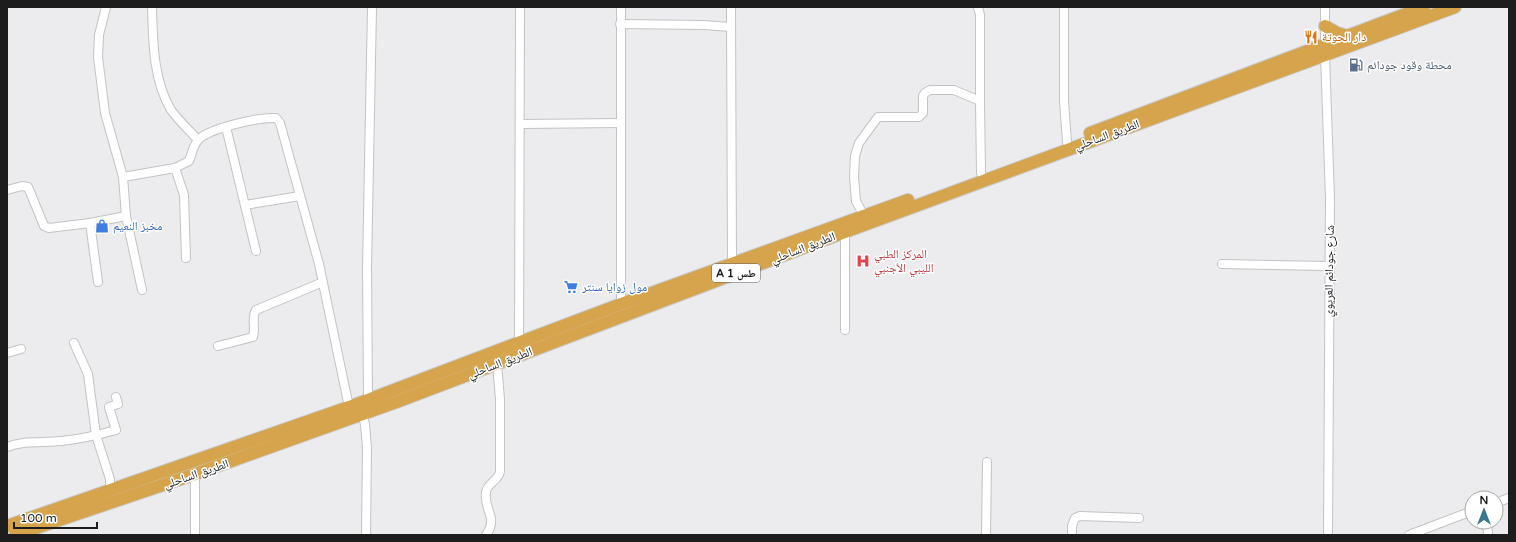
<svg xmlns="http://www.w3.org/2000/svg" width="1516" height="542" font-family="'Varela Round','Noto Naskh Arabic',sans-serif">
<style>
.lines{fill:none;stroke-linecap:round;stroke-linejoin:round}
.minor-casing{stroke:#c2c3c5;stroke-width:10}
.highway-casing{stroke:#c9c9c9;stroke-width:14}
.minor{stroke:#fff;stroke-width:8}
.highway{stroke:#d6a44c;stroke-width:12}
.labels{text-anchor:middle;stroke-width:3;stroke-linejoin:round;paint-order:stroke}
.shield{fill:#fff;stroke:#616162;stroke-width:1}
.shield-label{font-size:11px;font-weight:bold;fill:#1d1d1e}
.food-label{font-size:12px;fill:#c56008;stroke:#fff;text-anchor:start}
.service-label{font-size:12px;fill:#4e5e75;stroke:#fff;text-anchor:start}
.street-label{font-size:12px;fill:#1d1d1e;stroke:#fff}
.shop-label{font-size:12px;fill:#366cbe;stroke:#fff;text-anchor:start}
.health-label{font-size:12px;fill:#be3a42;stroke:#fff;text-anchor:start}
</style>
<rect width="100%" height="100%" fill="#ececef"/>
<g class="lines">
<g class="minor-casing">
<g id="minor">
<path d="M152,7C153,41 153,80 171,110C179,121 189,130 198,140"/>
<path d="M621,7V304"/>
<path d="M731,7L732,264"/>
<path d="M978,7L980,15V101L981,173"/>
<path d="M1064,7V101L1067,142"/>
<path d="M1325,7V55L1330,198L1328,535"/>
<path d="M620,24L703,25L731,27"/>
<path d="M520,124L621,123"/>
<path d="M226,127L256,251"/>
<path d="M175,168L184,195L186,258"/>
<path d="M123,177L175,168L189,161C192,154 193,146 198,140C209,128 260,117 276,118L280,123L319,264L349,407"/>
<path d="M7,190L22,186L28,187L44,226L49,228L90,223L126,216L123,177L105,113L98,57L99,35L106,7"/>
<path d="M245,205L300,196"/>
<path d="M126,216L142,290"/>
<path d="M864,216L856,201L854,177L855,156L859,143L878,117H919L923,113V96L925,93L930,90H954L980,101"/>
<path d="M90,223L98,282"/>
<path d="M1222,264L1329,266"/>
<path d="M845,330V232"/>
<path d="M74,343L88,374L96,435L110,479V489"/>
<path d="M519,344L520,7"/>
<path d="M218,346L253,337C256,328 251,317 256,310L323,282"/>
<path d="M7,353L21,349"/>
<path d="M368,399L367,268L372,7"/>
<path d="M362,414L365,424L367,448L366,535"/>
<path d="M7,447C25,440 43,443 62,441C80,439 98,435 116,430L109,407L118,404L116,397"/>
<path d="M1496,503L1509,498"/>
<path d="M1487,522L1488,535"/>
<path d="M195,535V474"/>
<path d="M486,535C499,517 483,510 486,492C487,483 499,481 500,471V399L497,364"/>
<path d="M986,535L987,462"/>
<path d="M1072,535V526L1075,518L1080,516L1139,518"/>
<path d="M1409,535L1472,511"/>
</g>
</g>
<g class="highway-casing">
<g id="highway">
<path d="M1325,26L1337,33L1347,36"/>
<path d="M1090,133L1424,7"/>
<path d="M7,526L349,407L621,304L908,200"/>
<path d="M15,535L195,474L399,401L845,232L1455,7"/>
</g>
</g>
<use href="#minor" class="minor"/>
<use href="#highway" class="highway"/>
</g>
<defs>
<g id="restaurant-bare" transform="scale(1.08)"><path d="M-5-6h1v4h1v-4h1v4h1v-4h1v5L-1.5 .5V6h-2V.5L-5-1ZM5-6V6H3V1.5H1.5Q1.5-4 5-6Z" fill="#e8710a" stroke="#fff" stroke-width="2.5" paint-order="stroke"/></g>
<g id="fuel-bare" transform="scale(1.08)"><path d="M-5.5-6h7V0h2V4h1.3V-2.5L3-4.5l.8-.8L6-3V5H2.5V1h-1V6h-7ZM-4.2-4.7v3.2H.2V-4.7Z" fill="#5c6f8a" stroke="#fff" stroke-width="2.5" paint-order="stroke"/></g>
<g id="shop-bare" transform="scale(1.08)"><path d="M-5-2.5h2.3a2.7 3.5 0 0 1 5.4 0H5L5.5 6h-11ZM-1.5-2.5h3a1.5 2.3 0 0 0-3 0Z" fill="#3f7fe0" stroke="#fff" stroke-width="2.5" paint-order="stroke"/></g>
<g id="hospital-bare" transform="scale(1.08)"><path d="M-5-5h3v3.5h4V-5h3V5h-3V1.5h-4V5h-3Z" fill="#e0444e" stroke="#fff" stroke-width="2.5" paint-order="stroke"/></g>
<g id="supermarket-bare" transform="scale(1.08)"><path d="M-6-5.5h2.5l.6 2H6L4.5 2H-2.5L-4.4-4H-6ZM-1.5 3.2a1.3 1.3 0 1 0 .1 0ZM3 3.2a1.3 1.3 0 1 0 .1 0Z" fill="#3f7fe0" stroke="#fff" stroke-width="2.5" paint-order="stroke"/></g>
</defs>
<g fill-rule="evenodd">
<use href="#restaurant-bare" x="1311" y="37"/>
<use href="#fuel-bare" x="1356" y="65"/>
<use href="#shop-bare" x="102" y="226"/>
<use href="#hospital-bare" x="863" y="261"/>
<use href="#supermarket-bare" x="571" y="287"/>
</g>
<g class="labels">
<rect class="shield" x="712" y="264" width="48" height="18" rx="3"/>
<g class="shield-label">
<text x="736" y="277">A 1 طس</text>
</g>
<g class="food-label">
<text x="1322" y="41">دار الحوتة</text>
</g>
<g class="service-label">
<text x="1367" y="69">محطة وقود جودائم</text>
</g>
<g class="street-label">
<text transform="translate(1107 135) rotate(-20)" y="4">الطريق الساحلي</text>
<text transform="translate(803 248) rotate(-21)" y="4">الطريق الساحلي</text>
<text transform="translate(1329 271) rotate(-89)" y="4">شارع جودائم العريوي</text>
<text transform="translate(500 363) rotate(-21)" y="4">الطريق الساحلي</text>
<text transform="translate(196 474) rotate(-19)" y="4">الطريق الساحلي</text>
</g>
<g class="shop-label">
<text x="113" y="230">مخبز النعيم</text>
<text x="582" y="291">مول زوايا سنتر</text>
</g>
<g class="health-label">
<text x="874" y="258">المركز الطبي<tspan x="874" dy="14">الليبي الأجنبي</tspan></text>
</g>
</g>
<rect width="1516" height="542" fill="none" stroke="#1d1d1e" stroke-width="16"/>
<g transform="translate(1484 510)"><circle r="19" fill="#ffffff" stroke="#a5a5a5"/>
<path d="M0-3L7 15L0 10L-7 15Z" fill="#38778c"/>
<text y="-6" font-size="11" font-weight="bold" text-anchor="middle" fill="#1d1d1e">N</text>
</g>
<path d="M14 522v6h83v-6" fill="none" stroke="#1d1d1e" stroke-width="2"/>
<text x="20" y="522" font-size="12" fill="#1d1d1e" stroke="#ffffff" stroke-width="3" paint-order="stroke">100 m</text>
</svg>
